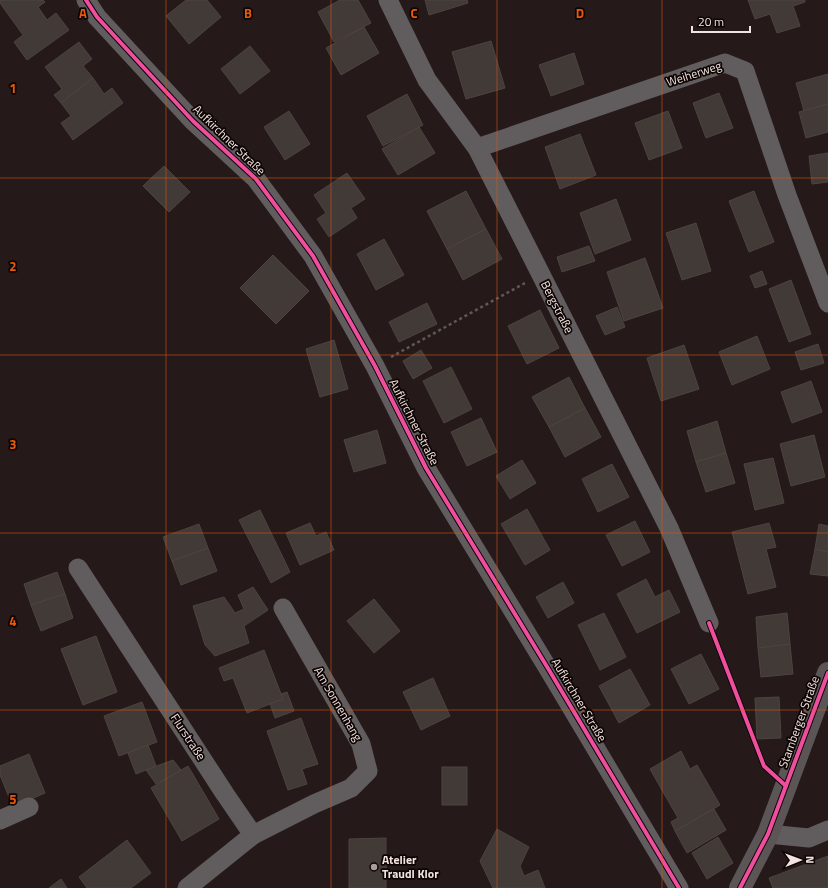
<svg xmlns="http://www.w3.org/2000/svg" width="828" height="888" font-family="'Titillium Web',sans-serif">
<style>
.building{fill:#423a36;stroke:#4d4440}
.lines{fill:none;stroke-linecap:round;stroke-linejoin:round}
.path{stroke:#5f5858;stroke-width:2.5;stroke-dasharray:3 3;stroke-linecap:butt}
.street{stroke:#615c5d;stroke-width:19}
.secondary{stroke:#5c5555;stroke-width:22}
.cycleway-casing{stroke:#0d0504;stroke-width:6}
.cycleway{stroke:#ef4d9e;stroke-width:4}
.grid{fill:none;stroke:#e8590c;stroke-width:1;stroke-opacity:0.55}
.poi-dot{fill:#ab9d9b;stroke:#0d0504;stroke-width:1.5}
.labels{text-anchor:middle;stroke-width:3.5;stroke-linejoin:round;paint-order:stroke}
.street-label{font-size:12px;fill:#f3e4e1;stroke:#0d0504}
.poi-label{font-size:12px;font-weight:bold;fill:#f3e4e1;stroke:#0d0504;text-anchor:start}
.grid-label{font-size:13px;text-anchor:middle;font-weight:bold;fill:#e8590c;stroke:#0d0504;stroke-width:3.5;stroke-linejoin:round;paint-order:stroke}
</style>
<rect width="100%" height="100%" fill="#251a19"/>
<g class="building">
<path d="M0,0H43L45,2L38,7L47,20L56,13L69,30L27,60L14,42L23,35L0,3Z"/>
<path d="M186,0H207L221,17L189,44L166,16Z"/>
<path d="M340,0H358L371,23L334,42L318,12Z"/>
<path d="M425,0H467L468,3L429,15Z"/>
<path d="M748,0H805V2L793,6L800,26L777,33L770,14L755,19Z"/>
<path d="M364,27L379,53L341,75L326,48Z"/>
<path d="M491,41L505,88L466,99L452,52Z"/>
<path d="M79,42L92,59L83,66L93,78L61,103L54,95L62,89L45,67Z"/>
<path d="M250,46L270,71L240,94L221,69Z"/>
<path d="M574,53L584,84L551,96L539,65Z"/>
<path d="M828,74V104L804,111L796,83Z"/>
<path d="M93,78L104,94L112,88L123,103L73,140L61,123L71,116L61,103Z"/>
<path d="M719,93L733,128L706,138L693,103Z"/>
<path d="M407,94L423,125L383,146L367,116Z"/>
<path d="M828,104V132L806,138L799,112Z"/>
<path d="M289,111L310,144L285,160L264,127Z"/>
<path d="M668,111L682,148L649,160L635,123Z"/>
<path d="M419,127L435,153L398,175L382,149Z"/>
<path d="M580,134L596,175L560,189L545,147Z"/>
<path d="M828,153V182L812,184L809,156Z"/>
<path d="M164,166L190,192L169,212L143,186Z"/>
<path d="M347,173L365,199L351,208L357,218L329,237L317,219L326,213L314,195Z"/>
<path d="M466,191L486,229L447,249L427,211Z"/>
<path d="M754,191L774,242L749,252L729,201Z"/>
<path d="M616,199L631,240L595,254L580,213Z"/>
<path d="M696,223L711,271L682,280L666,233Z"/>
<path d="M486,229L502,259L463,280L447,249Z"/>
<path d="M384,239L404,275L376,290L357,254Z"/>
<path d="M589,246L595,261L562,272L557,257Z"/>
<path d="M273,255L309,291L276,324L240,288Z"/>
<path d="M645,258L663,308L624,321L607,272Z"/>
<path d="M762,271L767,284L755,288L750,276Z"/>
<path d="M791,280L811,334L789,342L769,289Z"/>
<path d="M427,303L437,324L399,342L389,322Z"/>
<path d="M617,307L625,327L605,335L596,316Z"/>
<path d="M540,310L559,348L527,364L508,326Z"/>
<path d="M757,336L770,369L732,385L719,352Z"/>
<path d="M334,340L348,389L320,397L306,349Z"/>
<path d="M818,344L824,363L801,370L795,352Z"/>
<path d="M684,345L699,389L661,401L647,358Z"/>
<path d="M421,350L432,368L413,379L403,361Z"/>
<path d="M451,367L472,409L444,423L423,381Z"/>
<path d="M569,377L585,408L549,427L532,397Z"/>
<path d="M811,381L822,412L792,423L781,392Z"/>
<path d="M585,408L601,437L565,457L549,427Z"/>
<path d="M481,418L497,452L467,466L451,432Z"/>
<path d="M717,421L726,453L696,462L687,431Z"/>
<path d="M377,430L386,463L354,472L344,440Z"/>
<path d="M814,435L825,477L791,486L780,444Z"/>
<path d="M726,453L735,483L706,492L696,462Z"/>
<path d="M773,458L784,503L755,510L744,464Z"/>
<path d="M522,460L536,483L510,499L496,476Z"/>
<path d="M612,464L629,497L598,512L582,479Z"/>
<path d="M527,509L550,550L525,565L501,524Z"/>
<path d="M260,510L290,572L271,583L239,520Z"/>
<path d="M635,521L650,552L622,566L606,535Z"/>
<path d="M310,523L316,536L326,532L334,550L300,565L286,533Z"/>
<path d="M769,523L776,547L766,549L776,587L748,594L732,532Z"/>
<path d="M199,524L208,548L172,561L163,537Z"/>
<path d="M819,524L828,526V552L815,549Z"/>
<path d="M208,548L217,571L181,585L172,561Z"/>
<path d="M815,549L828,552V576L810,574Z"/>
<path d="M57,572L65,594L31,605L24,584Z"/>
<path d="M646,579L655,597L669,590L680,612L637,633L617,594Z"/>
<path d="M563,582L574,603L548,618L536,597Z"/>
<path d="M253,587L268,610L244,626L249,643L215,656L205,645L193,606L224,597L235,613L244,609L238,595Z"/>
<path d="M65,594L73,618L41,631L31,605Z"/>
<path d="M374,599L400,631L374,653L347,621Z"/>
<path d="M604,613L626,657L600,670L578,625Z"/>
<path d="M787,613L790,644L758,648L756,617Z"/>
<path d="M96,636L117,692L83,705L61,649Z"/>
<path d="M790,644L793,674L761,677L758,648Z"/>
<path d="M264,650L283,699L247,713L233,678L224,681L219,668Z"/>
<path d="M701,654L719,689L689,704L671,669Z"/>
<path d="M630,669L650,705L619,723L599,686Z"/>
<path d="M433,678L450,716L421,730L403,692Z"/>
<path d="M287,692L294,711L275,718L270,704L283,699L281,694Z"/>
<path d="M779,697L781,738L757,739L755,698Z"/>
<path d="M142,702L157,742L119,756L104,716Z"/>
<path d="M301,718L318,764L302,769L307,784L288,790L267,731Z"/>
<path d="M148,745L156,766L136,774L128,753Z"/>
<path d="M681,751L690,769L697,765L720,805L675,831L671,822L678,818L650,769Z"/>
<path d="M29,754L45,793L13,807L0,775V766Z"/>
<path d="M173,760L181,770L156,784L146,770Z"/>
<path d="M188,766L219,819L182,841L151,788Z"/>
<rect x="442" y="767" width="25" height="38"/>
<path d="M714,809L726,830L687,853L675,831Z"/>
<path d="M497,829L529,847L520,866L524,876L538,870L545,888H493L480,861Z"/>
<path d="M718,837L733,863L707,879L692,853Z"/>
<path d="M386,838V888H349V839Z"/>
<path d="M127,840L151,873L131,888H87L79,877Z"/>
<path d="M828,856V888H773L769,878Z"/>
<path d="M61,879L67,888H49Z"/>
</g>
<g class="lines">
<path class="path" d="M391,357L525,283"/>
<g class="street">
<path d="M86,0L97,17L193,121L256,179L313,256L375,366L426,468L549,670L679,888"/>
<path d="M388,0L427,80L477,148L669,528L709,623"/>
<path d="M477,148L725,63L745,71L787,195L828,303"/>
<path d="M78,568L225,794L253,835L187,888"/>
<path d="M0,820L29,807"/>
<path d="M768,834L809,838L828,830"/>
<path d="M253,835L314,804L351,788L368,771L361,744L283,608"/>
</g>
<path class="secondary" d="M740,888L768,834L828,673"/>
<g class="cycleway-casing">
<g id="cycleway">
<path d="M86,0L97,17L193,121L256,179L313,256L375,366L426,468L549,670L679,888"/>
<path d="M709,623L764,766L786,786"/>
<path d="M740,888L768,834L828,673"/>
</g>
</g>
<use href="#cycleway" class="cycleway"/>
</g>
<path class="grid" d="M166,0V888M331,0V888M497,0V888M662,0V888M0,178H828M0,355H828M0,533H828M0,710H828"/>
<circle class="poi-dot" cx="374" cy="867" r="4"/>
<g class="labels">
<g class="street-label">
<text transform="translate(694 74) rotate(-18)" y="4">Weiherweg</text>
<text transform="translate(229 140) rotate(44)" y="4">Aufkirchner Straße</text>
<text transform="translate(557 307) rotate(63)" y="4">Bergstraße</text>
<text transform="translate(414 422) rotate(63)" y="4">Aufkirchner Straße</text>
<text transform="translate(579 700) rotate(59)" y="4">Aufkirchner Straße</text>
<text transform="translate(338 704) rotate(60)" y="4">Am Sonnenhang</text>
<text transform="translate(799 722) rotate(-70)" y="4">Starnberger Straße</text>
<text transform="translate(188 737) rotate(57)" y="4">Flurstraße</text>
</g>
<g class="poi-label">
<text x="382" y="864">Atelier<tspan x="382" dy="14">Traudl Klor</tspan></text>
</g>
</g>
<g class="grid-label">
<text x="83" y="18">A</text>
<text x="248" y="18">B</text>
<text x="414" y="18">C</text>
<text x="580" y="18">D</text>
<text x="13" y="93">1</text>
<text x="13" y="271">2</text>
<text x="13" y="449">3</text>
<text x="13" y="626">4</text>
<text x="13" y="804">5</text>
</g>
<g transform="translate(800 860) rotate(89)" stroke="#0d0504" stroke-width="3" paint-order="stroke">
<path d="M0-3L7 15L0 10L-7 15Z" fill="#f3e4e1"/>
<text y="-6" font-size="11" font-weight="bold" text-anchor="middle" fill="#f3e4e1">N</text>
</g>
<path d="M692 26v6h58v-6" fill="none" stroke="#f3e4e1" stroke-width="2"/>
<text x="698" y="26" font-size="12" fill="#f3e4e1" stroke="#0d0504" stroke-width="3" paint-order="stroke">20 m</text>
</svg>
